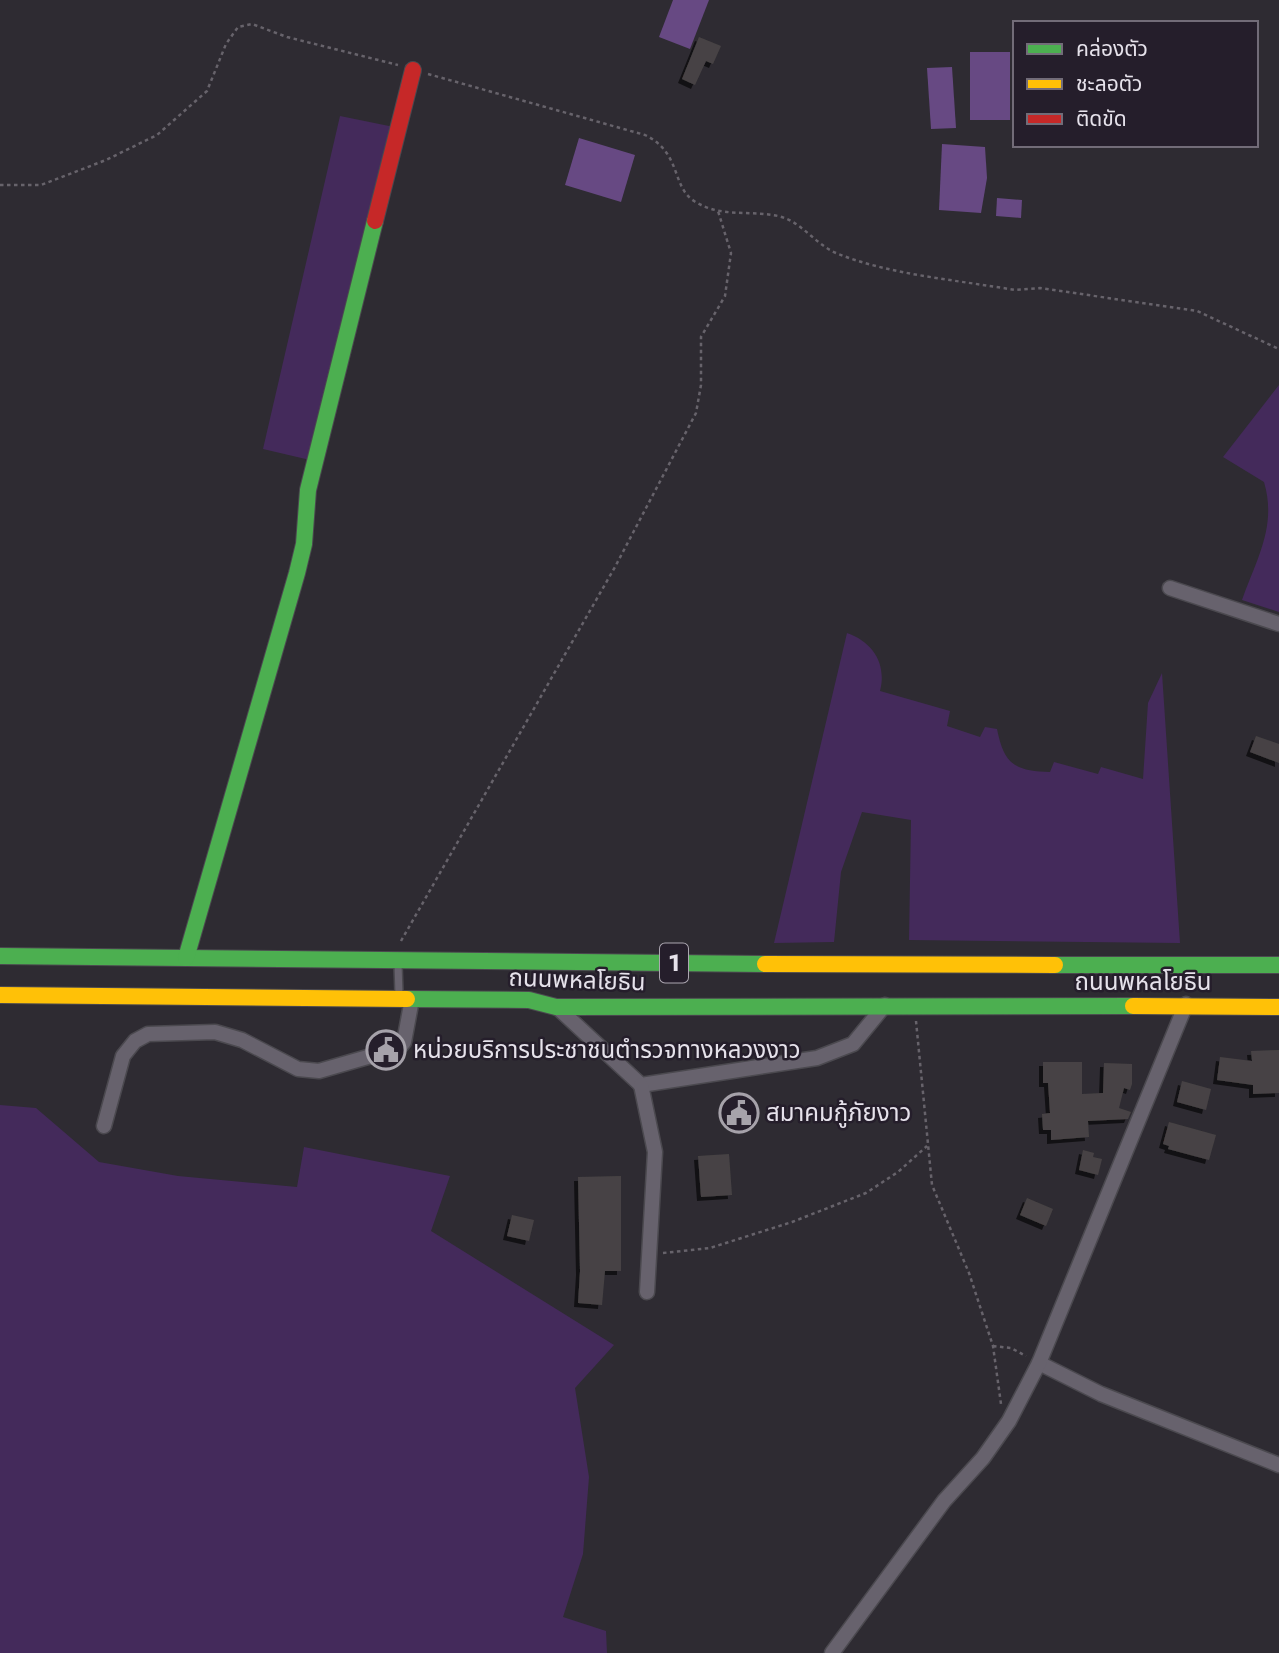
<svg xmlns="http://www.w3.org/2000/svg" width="1279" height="1653" font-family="Jost,'Noto Sans Thai',sans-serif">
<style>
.green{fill:#442a5b}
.water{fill:#674983}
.building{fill:#474344;filter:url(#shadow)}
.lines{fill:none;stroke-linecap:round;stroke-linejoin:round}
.lane-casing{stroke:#4b494f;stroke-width:10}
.street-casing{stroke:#4b494f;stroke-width:17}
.fast-casing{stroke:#4b494f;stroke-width:18}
.slow-casing{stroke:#4b494f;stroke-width:18}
.jam-casing{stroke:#4b494f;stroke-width:18}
.path{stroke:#67636b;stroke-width:2.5;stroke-dasharray:3.5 3.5;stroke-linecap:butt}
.lane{stroke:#67626d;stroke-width:7}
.street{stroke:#67626d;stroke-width:14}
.fast{stroke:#4caf50;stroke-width:16}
.slow{stroke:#ffc107;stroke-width:16}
.jam{stroke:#c62828;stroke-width:16}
.labels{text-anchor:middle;stroke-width:5;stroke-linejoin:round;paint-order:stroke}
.shield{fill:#251e2b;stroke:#aca7b1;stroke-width:2}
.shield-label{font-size:23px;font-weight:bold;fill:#e6e2eb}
.street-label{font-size:24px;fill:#e6e2eb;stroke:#251e2b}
.poi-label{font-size:24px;fill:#e6e2eb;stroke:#251e2b;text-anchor:start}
</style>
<defs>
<filter id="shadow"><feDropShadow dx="-4" dy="4" stdDeviation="0" flood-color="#0009"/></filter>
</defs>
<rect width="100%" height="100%" fill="#2e2b32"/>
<g class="green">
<path d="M340,116L394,127L310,460L263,449Z"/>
<path d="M1279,385V612L1242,600C1257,558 1277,526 1264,482L1223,457Z"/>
<path d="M847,633C873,642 887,664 880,691L950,711L947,726L980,737L985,727L997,729C1004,764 1014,771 1050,772L1054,762L1098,774L1101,767L1143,779L1148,703L1162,673L1180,943L909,940L911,820L862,812L841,872L834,942L774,943Z"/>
<path d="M0,1105L36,1108L99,1162L178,1176L297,1187L304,1147L450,1176L431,1231L614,1345L575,1388L589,1477L583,1554L563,1617L606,1631L607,1653H0Z"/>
</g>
<g class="water">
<path d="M673,0H709L690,49L659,37Z"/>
<rect x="970" y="52" width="40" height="68"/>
<path d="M952,67L956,128L931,129L927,68Z"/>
<path d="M579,138L635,155L621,202L565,185Z"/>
<path d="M942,144L985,147L987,178L981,213L939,210Z"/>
<path d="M997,198L1022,200L1021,218L996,216Z"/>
</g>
<g class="building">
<path d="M699,37L721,46L713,64L706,61L695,85L682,79Z"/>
<path d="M1256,736L1279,744V763L1250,752Z"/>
<path d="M1279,1050V1093L1253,1094V1085L1217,1080L1220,1057L1252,1061L1251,1051Z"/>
<path d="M1043,1062H1082V1094L1103,1093L1104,1063L1132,1064V1084L1130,1090L1124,1088L1119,1108L1131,1112L1128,1119L1088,1121L1089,1137L1051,1140V1130H1043L1042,1114L1050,1113L1048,1083H1043Z"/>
<path d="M1182,1081L1211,1089L1206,1110L1177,1102Z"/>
<path d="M1169,1122L1216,1135L1209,1160L1168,1149L1169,1146L1163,1144Z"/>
<path d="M1083,1150L1094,1153L1093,1157L1102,1159L1098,1175L1079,1170Z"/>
<path d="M729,1154L732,1195L701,1197L698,1156Z"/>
<path d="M621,1176V1271H605L602,1305L578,1303L580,1271L578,1177Z"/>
<path d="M1027,1198L1053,1209L1046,1226L1020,1215Z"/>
<path d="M512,1215L534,1220L529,1241L507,1236Z"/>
</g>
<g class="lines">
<g class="lane-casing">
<path id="lane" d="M398,964L399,994"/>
</g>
<g class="street-casing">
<g id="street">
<path d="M1170,588L1279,624"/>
<path d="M558,1008L641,1085L817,1058L853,1044L885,1005"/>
<path d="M641,1085L655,1152L647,1292"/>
<path d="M104,1126L123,1056L135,1041L148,1034L215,1032L242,1040L298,1069L319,1071L399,1048L404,1042L412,999"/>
<path d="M1039,1363L1101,1394L1279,1465"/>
<path d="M832,1653L944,1501L983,1458L1009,1421L1039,1363L1186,1004"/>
</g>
</g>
<g class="fast-casing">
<g id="fast">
<path d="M0,956L765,964"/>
<path d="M186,958L297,573L304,544L308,490L375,221"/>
<path d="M1055,965H1279"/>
<path d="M407,999L529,1000L556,1007L1133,1006"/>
</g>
</g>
<g class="slow-casing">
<g id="slow">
<path d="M765,964L1055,965"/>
<path d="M0,995L407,999"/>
<path d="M1133,1006L1279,1007"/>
</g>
</g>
<g class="jam-casing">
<path id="jam" d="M375,221L413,70"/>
</g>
<g class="path">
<path d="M428,74L645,135C682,153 671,186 694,201C720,218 749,210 778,216C801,221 815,244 836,253C889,275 958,280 1015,290L1040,288L1197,311L1279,349"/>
<path d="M0,185H41L106,160L157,135L207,91L226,44L238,27L252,24L287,37L398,65"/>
<path d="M401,941L615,567L696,413L701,385V337L725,296L731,253L718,211"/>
<path d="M916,1021L932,1185L969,1273L993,1346L1001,1404"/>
<path d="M663,1253L710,1248L792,1222L866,1193L898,1172L927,1146"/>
<path d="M993,1346L1011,1348L1026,1356"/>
</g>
<use href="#lane" class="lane"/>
<use href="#street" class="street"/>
<use href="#fast" class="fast"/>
<use href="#slow" class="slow"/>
<use href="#jam" class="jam"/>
</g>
<defs>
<g id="civic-ring" transform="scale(2.0125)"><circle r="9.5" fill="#251e2b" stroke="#a6a2aa" stroke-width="1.5"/><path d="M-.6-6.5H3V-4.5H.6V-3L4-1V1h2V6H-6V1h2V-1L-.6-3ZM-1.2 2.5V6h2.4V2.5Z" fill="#a6a2aa"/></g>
</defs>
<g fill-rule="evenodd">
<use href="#civic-ring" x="386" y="1050"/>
<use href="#civic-ring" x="739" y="1113"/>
</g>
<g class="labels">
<rect class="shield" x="660" y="943.5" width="28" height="39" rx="5"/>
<g class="shield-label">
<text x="674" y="971">1</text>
</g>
<g class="street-label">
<text transform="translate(577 980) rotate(2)" y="8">ถนนพหลโยธิน</text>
<text x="1143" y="990">ถนนพหลโยธิน</text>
</g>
<g class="poi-label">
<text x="413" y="1058">หน่วยบริการประชาชนตำรวจทางหลวงงาว</text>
<text x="766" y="1121">สมาคมกู้ภัยงาว</text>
</g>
</g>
<rect x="1013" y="21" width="245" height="126" fill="#251e2b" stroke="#726c78" stroke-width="2"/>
<rect x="1027" y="44" width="35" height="10" fill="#4caf50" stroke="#726c78" stroke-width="2"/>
<text x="1076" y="56" font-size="21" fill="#e6e2eb">คล่องตัว</text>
<rect x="1027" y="79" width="35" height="10" fill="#ffc107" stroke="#726c78" stroke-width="2"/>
<text x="1076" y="91" font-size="21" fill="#e6e2eb">ชะลอตัว</text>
<rect x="1027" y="114" width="35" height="10" fill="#c62828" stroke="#726c78" stroke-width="2"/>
<text x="1076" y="126" font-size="21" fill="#e6e2eb">ติดขัด</text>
</svg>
